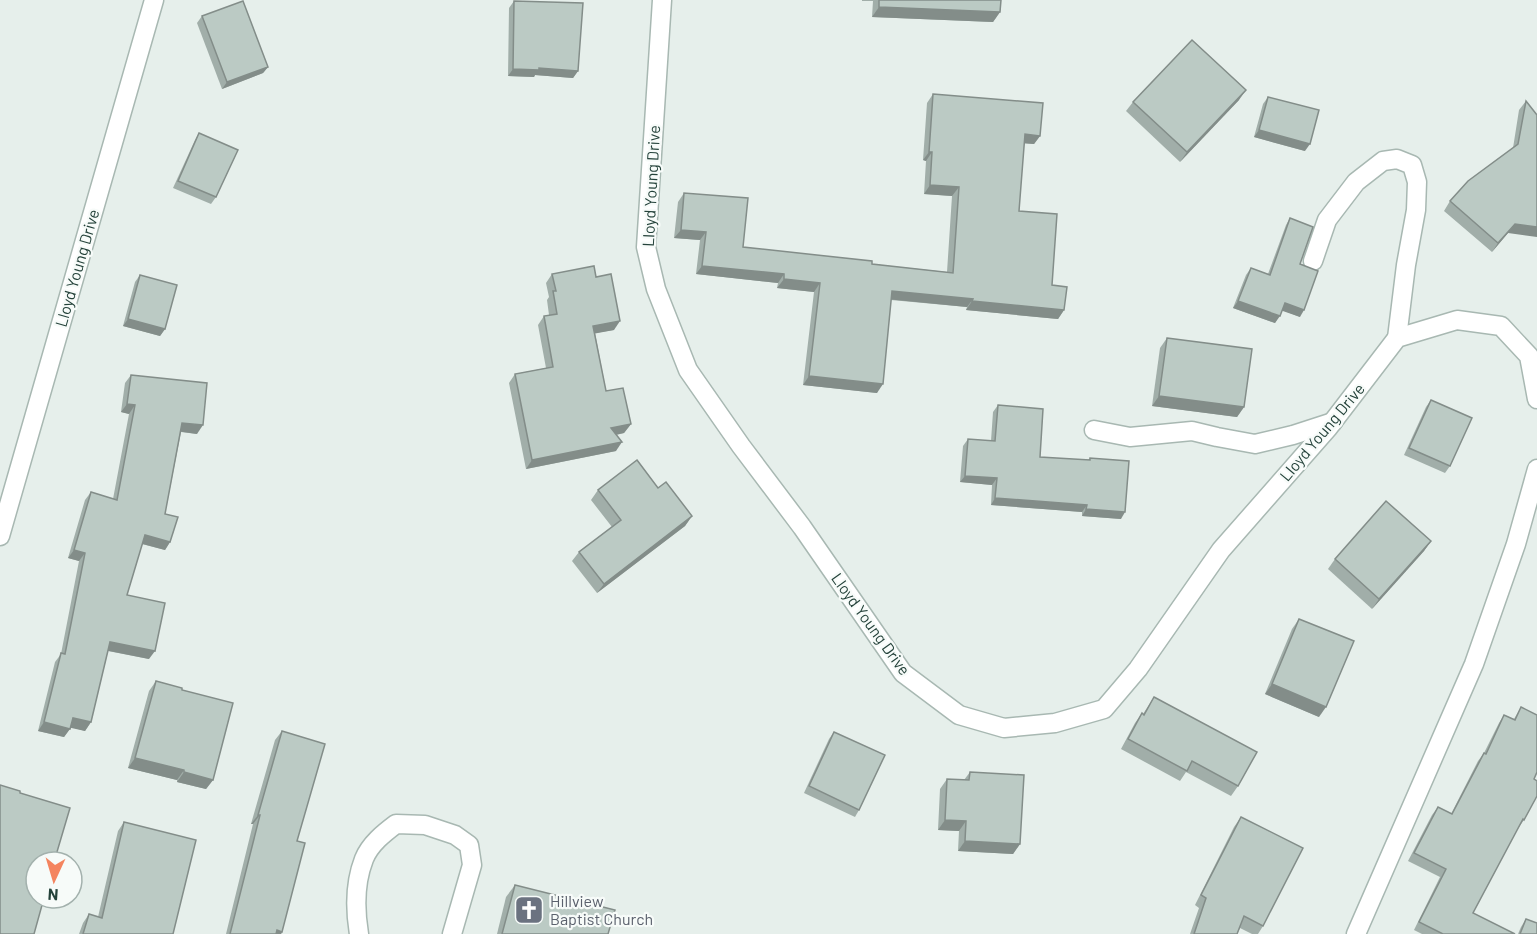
<svg xmlns="http://www.w3.org/2000/svg" width="1537" height="934" font-family="Barlow,sans-serif">
<style>
.lines{fill:none;stroke-linecap:round;stroke-linejoin:round}
.minor-casing{stroke:#a8b8b2;stroke-width:21}
.minor{stroke:#fff;stroke-width:18}
.wall{fill:#a1aea9}
.shaded-wall{fill:#838d89}
.building{fill:#bbcac4;stroke:#838d89;stroke-width:1.5}
.labels{text-anchor:middle;stroke-width:4.5;stroke-linejoin:round;paint-order:stroke}
.street-label{font-size:16px;fill:#24423a;stroke:#f7fbf9}
.worship-label{font-size:16px;fill:#5b616d;stroke:#f7fbf9;text-anchor:start}
</style>
<rect width="100%" height="100%" fill="#e6efeb"/>
<g class="lines">
<g class="minor-casing">
<g id="minor">
<path d="M662,0L646,247L656,289L688,370L741,446L802,527L903,673L959,715L1004,728L1055,723L1104,709L1138,669L1221,550L1328,428L1397,338L1457,320L1501,326L1529,356L1537,399"/>
<path d="M1313,261L1327,220L1356,182L1383,161L1397,159L1412,165L1417,182L1416,210L1406,265L1397,338"/>
<path d="M1094,430L1130,437L1192,431L1217,437L1255,444L1293,435L1333,422"/>
<path d="M0,536L154,0"/>
<path d="M359,934C355,910 355,882 364,859C370,844 384,833 396,824L425,825L455,835L469,845L472,865L452,934"/>
<path d="M1356,934L1474,664L1516,544L1537,469"/>
</g>
</g>
<use href="#minor" class="minor"/>
</g>
<g class="wall">
<path d="M862,0H1001L1000,12L993,22L872,17L873,1H862Z"/>
<path d="M514,1L578,71L573,78L535,75L534,77L508,76L509,8Z"/>
<path d="M202,16L268,67L263,73L222,89L197,23Z"/>
<path d="M933,94L1040,136L1034,144L1024,143L1019,211L1052,285L1064,310L1058,319L966,310L967,307L891,300L877,393L803,385L814,292L777,288L778,283L696,274L700,240L674,238L678,202L684,193L743,247L872,264L947,272L952,196L924,194L926,161L923,160L927,103Z"/>
<path d="M1268,97L1305,151L1254,137L1263,104Z"/>
<path d="M1239,100L1180,162L1126,111L1133,102Z"/>
<path d="M1526,101L1508,233L1492,252L1444,211L1450,201L1513,148L1519,110Z"/>
<path d="M199,133L216,197L211,204L173,188L195,140Z"/>
<path d="M1290,218L1300,264V317L1282,310L1275,323L1233,308L1246,275L1251,268L1268,274L1286,225Z"/>
<path d="M552,274L596,277L614,330L595,333L606,391L631,424L624,433L616,435V451L526,469L509,383L515,374L546,368L538,325L544,316L549,315L547,300L549,297L546,283Z"/>
<path d="M140,275L165,329L160,336L123,326L135,282Z"/>
<path d="M1167,338L1244,407L1237,417L1152,406L1160,348Z"/>
<path d="M131,375L197,434L181,432L165,514L170,542L165,550L142,544L127,595L149,659L108,651L91,722L85,731L71,727L64,737L38,731L55,662L61,654L79,561L68,558L85,500L91,492L113,499L129,414L121,412L125,383Z"/>
<path d="M1431,400L1450,466L1445,473L1404,455L1426,407Z"/>
<path d="M998,405L1040,457L1088,460L1090,458L1121,519L1082,516V512L991,505L992,485L960,482L963,446L968,439L991,441L993,412Z"/>
<path d="M598,490L692,516L685,526L597,593L572,561L579,552L612,527L591,500Z"/>
<path d="M1431,541L1424,551L1372,609L1328,569L1335,559Z"/>
<path d="M1299,619L1319,717L1265,694L1292,629Z"/>
<path d="M156,681L182,690L213,780L206,789L177,782V780L128,768L149,691Z"/>
<path d="M1154,697L1238,786L1231,796L1186,772L1180,781L1121,749L1135,723L1142,713L1143,714Z"/>
<path d="M1521,707L1534,779L1524,820L1519,827H1518L1473,913L1515,934H1422L1414,930L1440,877L1408,861L1432,815L1438,807L1451,814L1478,761L1484,753L1499,723L1504,715L1514,719Z"/>
<path d="M282,731L297,841L282,932L281,934H226L253,824H251L275,740Z"/>
<path d="M834,732L859,810L855,817L804,793L829,739Z"/>
<path d="M970,772L1020,844L1013,854L958,851L959,831L938,830L940,789L947,779L964,780Z"/>
<path d="M1241,817L1263,926L1258,934H1252L1240,928L1237,934H1190L1199,908L1195,905L1234,827Z"/>
<path d="M124,822L173,934H79L83,923L89,914L98,917L118,831Z"/>
<path d="M515,885L608,934H497L506,897Z"/>
<path d="M1526,919L1537,934H1518L1521,927Z"/>
</g>
<g class="shaded-wall">
<path d="M879,7L1000,12L993,22L872,17Z"/>
<path d="M268,67L263,73L222,89L227,82Z"/>
<path d="M539,68L578,71L573,78L535,75L534,77L508,76L513,69Z"/>
<path d="M1246,90L1239,100L1180,162L1187,152Z"/>
<path d="M1259,130L1310,144L1305,151L1254,137Z"/>
<path d="M1025,134L1040,136L1034,144L1019,143Z"/>
<path d="M929,152H932L926,161L923,160Z"/>
<path d="M930,185L959,187L952,196L924,194Z"/>
<path d="M1515,224L1537,227V237L1508,233L1492,252L1498,243Z"/>
<path d="M681,230L706,232L700,240L674,238Z"/>
<path d="M702,266L784,274L778,283L696,274Z"/>
<path d="M784,279L820,283L814,292L777,288Z"/>
<path d="M892,291L973,299L967,307L886,299Z"/>
<path d="M972,301L1064,310L1058,319L966,310Z"/>
<path d="M1238,301L1280,316L1275,323L1233,308Z"/>
<path d="M1285,303L1304,310L1300,317L1280,310Z"/>
<path d="M128,319L165,329L160,336L123,326Z"/>
<path d="M620,321L614,330L587,335L593,326Z"/>
<path d="M809,376L883,384L877,393L803,385Z"/>
<path d="M1159,396L1244,407L1237,417L1152,406Z"/>
<path d="M127,404L135,405L129,414L121,412Z"/>
<path d="M182,423L203,425L197,434L176,431Z"/>
<path d="M631,424L624,433L605,437L611,428Z"/>
<path d="M622,442L616,451L526,469L532,460Z"/>
<path d="M965,476L997,478L992,485L960,482Z"/>
<path d="M995,498L1087,505L1082,512L991,505Z"/>
<path d="M1086,509L1125,512L1121,519L1082,516Z"/>
<path d="M692,516L685,526L597,593L604,584Z"/>
<path d="M145,535L170,542L165,550L139,543Z"/>
<path d="M1431,541L1424,551L1372,609L1379,599Z"/>
<path d="M74,550L85,553L79,561L68,558Z"/>
<path d="M110,642L155,651L149,659L104,650Z"/>
<path d="M1272,684L1326,707L1319,717L1265,694Z"/>
<path d="M73,718L91,722L85,731L67,727Z"/>
<path d="M44,722L70,729L64,737L38,731Z"/>
<path d="M135,758L184,770L177,780L128,768Z"/>
<path d="M184,772L213,780L206,789L177,782Z"/>
<path d="M258,815H260L253,824H251Z"/>
<path d="M945,820L966,821L959,831L938,830Z"/>
<path d="M965,841L1020,844L1013,854L958,851Z"/>
<path d="M277,930L282,932L281,934H274Z"/>
</g>
<g class="building">
<path d="M879,0H1001L1000,12L879,7Z"/>
<path d="M243,1L268,67L227,82L202,16Z"/>
<path d="M514,1L583,3L578,71L539,68V70L513,69Z"/>
<path d="M1192,40L1246,90L1187,152L1133,102Z"/>
<path d="M933,94L1043,103L1040,136L1025,134L1019,211L1057,214L1052,285L1067,287L1064,310L972,301L973,299L892,291L883,384L809,376L820,283L784,279V274L702,266L706,232L681,230L684,193L748,198L743,247L872,261V264L953,273L959,187L930,185L932,152H929Z"/>
<path d="M1268,97L1319,110L1310,144L1259,130Z"/>
<path d="M1526,101L1537,115V227L1515,224L1498,243L1450,201L1468,181L1518,144Z"/>
<path d="M199,133L238,150L216,197L178,181Z"/>
<path d="M1290,218L1313,227L1300,264L1318,271L1304,310L1285,303L1280,316L1238,301L1251,268L1270,275Z"/>
<path d="M594,266L596,277L611,274L620,321L593,326L606,391L623,388L631,424L611,428L622,442L532,460L515,374L553,367L544,316L557,314L553,291H556L552,274Z"/>
<path d="M140,275L177,285L165,329L128,319Z"/>
<path d="M1167,338L1252,349L1244,407L1159,396Z"/>
<path d="M131,375L207,383L203,425L182,423L165,514L178,517L170,542L145,535L127,595L165,603L155,651L110,642L91,722L73,718L70,729L44,722L61,653L65,654L85,553L74,550L91,492L117,500L135,405L127,404Z"/>
<path d="M1431,400L1472,418L1450,466L1409,448Z"/>
<path d="M998,405L1043,409L1040,457L1090,460V458L1129,461L1125,512L1086,509L1087,505L995,498L997,478L965,476L968,439L995,441Z"/>
<path d="M637,460L658,488L666,482L692,516L604,584L579,552L621,520L598,490Z"/>
<path d="M1386,501L1431,541L1379,599L1335,559Z"/>
<path d="M1299,619L1354,641L1326,707L1272,684Z"/>
<path d="M156,681L182,688V690L233,703L213,780L184,772V770L135,758Z"/>
<path d="M1154,697L1257,752L1238,786L1192,761L1187,771L1128,739L1142,713L1144,715Z"/>
<path d="M1521,707L1537,715V772L1534,779L1537,781V796L1524,820L1523,819L1473,913L1515,934H1443L1419,922L1446,869L1414,853L1438,807L1452,814L1484,753L1486,754L1504,715L1515,720Z"/>
<path d="M282,731L325,744L297,841L305,843L282,932L277,930L276,934H230L260,815H258Z"/>
<path d="M834,732L885,755L859,810L809,786Z"/>
<path d="M970,772L1024,775L1020,844L965,841L966,821L945,820L947,779L969,780Z"/>
<path d="M0,785L20,791V793L70,808L54,862H36V898H44L34,934H0Z"/>
<path d="M1241,817L1303,848L1263,926L1244,916L1237,934H1194L1206,898L1201,895Z"/>
<path d="M124,822L196,840L173,934H83L89,914L102,918Z"/>
<path d="M515,885L615,910L608,934H502Z"/>
<path d="M1526,919L1537,923V934H1520Z"/>
</g>
<defs>
<g id="church-square" transform="scale(1.5)"><rect x="-9" y="-9" width="18" height="18" rx="4" fill="#6b7280" stroke="#f7fbf9"/><path d="M-1.2-6h2.4v3.5h3.3v2.4h-3.3V6h-2.4V-.1h-3.3v-2.4h3.3Z" fill="#fff"/></g>
</defs>
<g fill-rule="evenodd">
<use href="#church-square" x="529" y="910"/>
</g>
<g class="labels">
<g class="street-label">
<text transform="translate(651 186) rotate(-87)" y="6">Lloyd Young Drive</text>
<text transform="translate(77 268) rotate(-74)" y="6">Lloyd Young Drive</text>
<text transform="translate(1322 432) rotate(-50)" y="6">Lloyd Young Drive</text>
<text transform="translate(871 624) rotate(54)" y="6">Lloyd Young Drive</text>
</g>
<g class="worship-label">
<text x="550" y="907">Hillview<tspan x="550" dy="18">Baptist Church</tspan></text>
</g>
</g>
<g transform="translate(54 880) rotate(184)"><circle r="28" fill="#f7fbf9" stroke="#a3b1ad" stroke-width="1.5"/>
<path d="M0-4.5L10 22L0 15L-10 22Z" fill="#f4845f"/>
<text y="-9" font-size="16" font-weight="bold" text-anchor="middle" fill="#24423a">N</text>
</g>
</svg>
